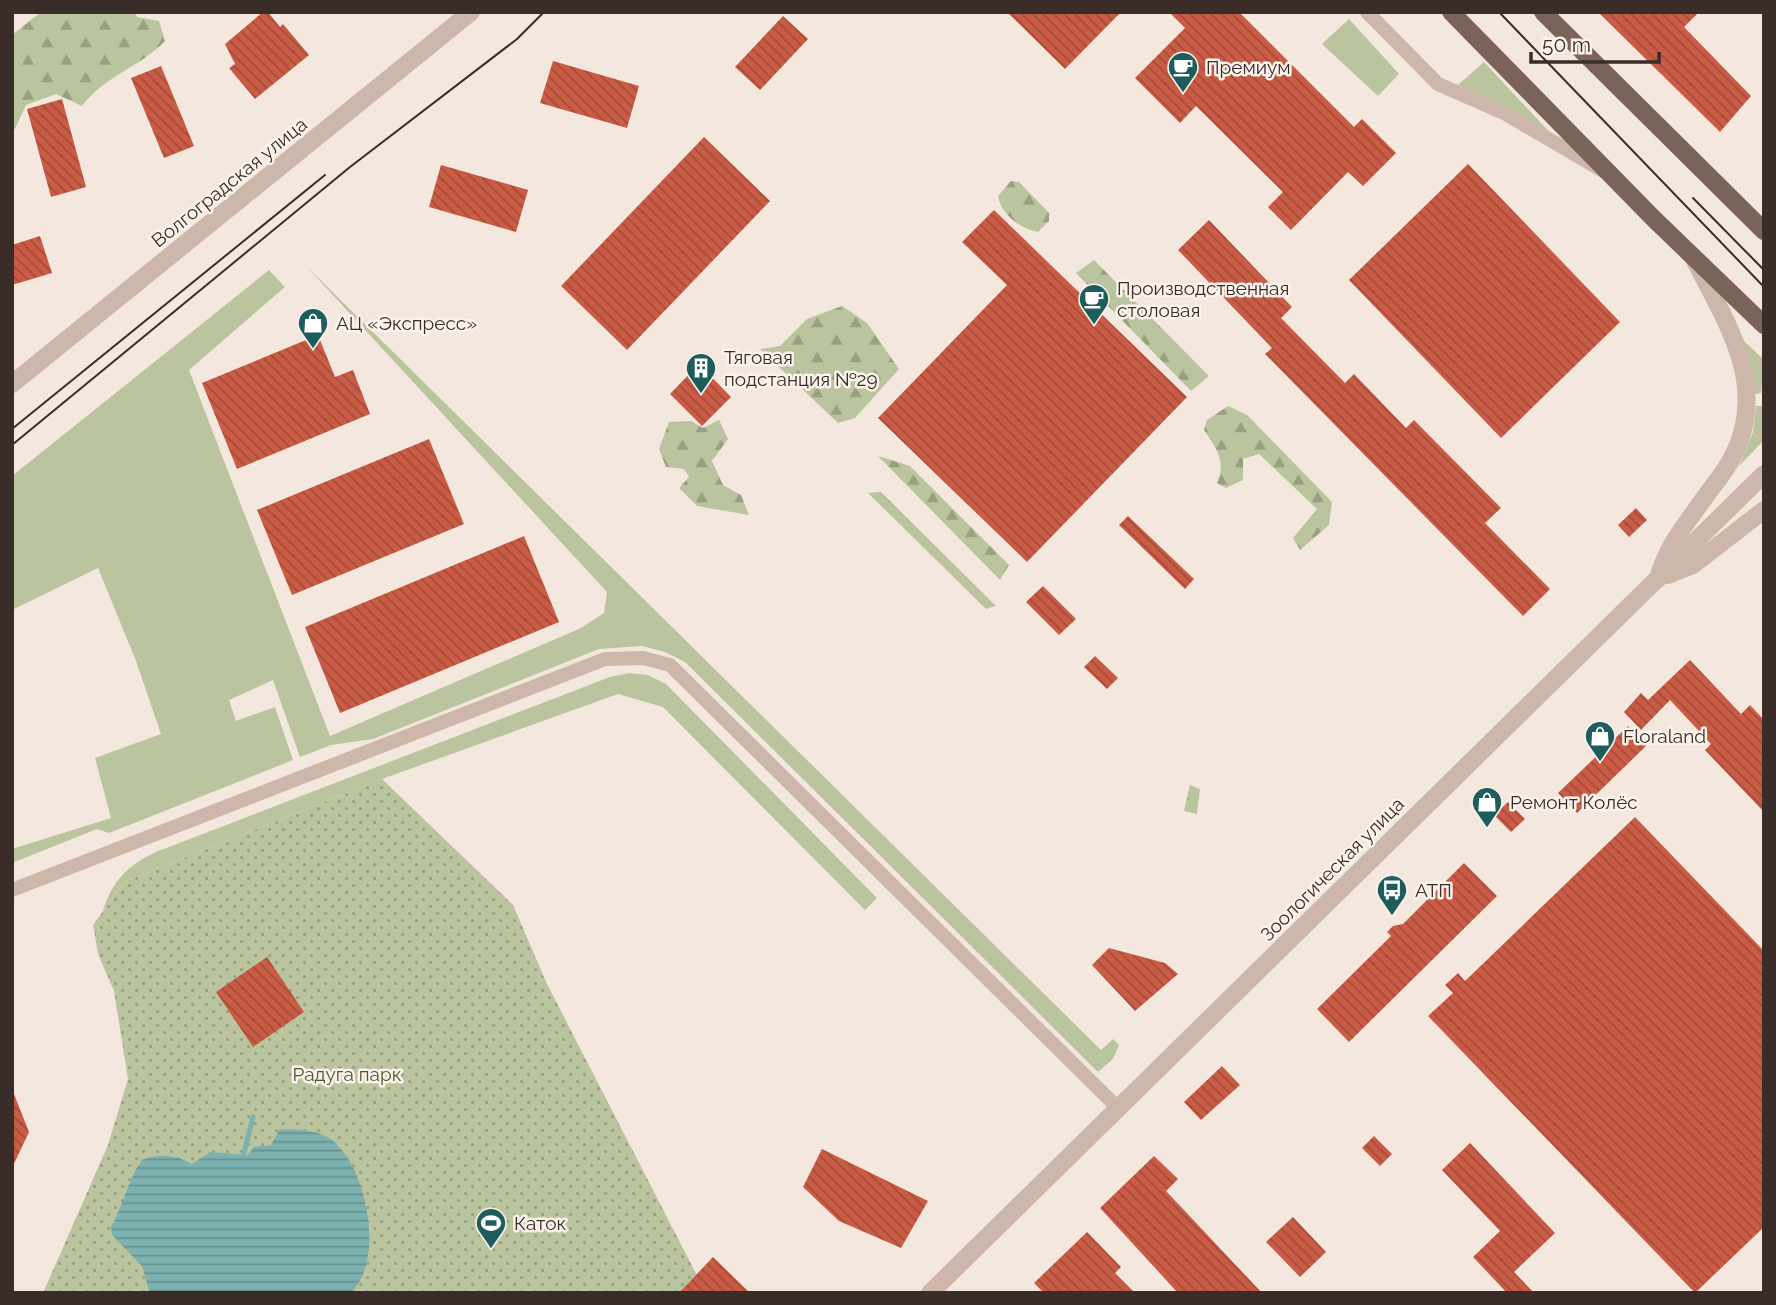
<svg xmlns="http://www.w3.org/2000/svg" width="1776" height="1305" font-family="Raleway,sans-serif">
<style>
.green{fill:#bac49e}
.forest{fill:url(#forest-firs)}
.park{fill:url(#park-dots)}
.water{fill:url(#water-rules)}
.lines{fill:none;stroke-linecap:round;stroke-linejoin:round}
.stream{stroke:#7cb2b0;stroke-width:5}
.building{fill:url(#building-back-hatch)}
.minor{stroke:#cdb7aa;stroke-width:14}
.tertiary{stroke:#cdb7aa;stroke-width:18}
.primary{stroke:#7c635a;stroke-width:18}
.tram{stroke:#3a2d29;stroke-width:2}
.labels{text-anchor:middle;stroke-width:5;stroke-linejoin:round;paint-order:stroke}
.poi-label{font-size:19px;fill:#3a2d29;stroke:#fbf2eb;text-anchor:start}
.street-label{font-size:19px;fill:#3a2d29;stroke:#fbf2eb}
.park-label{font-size:19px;fill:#4c592c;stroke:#fbf2eb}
</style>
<defs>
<pattern id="forest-firs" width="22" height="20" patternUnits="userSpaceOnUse" patternTransform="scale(1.75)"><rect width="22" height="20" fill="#bac49e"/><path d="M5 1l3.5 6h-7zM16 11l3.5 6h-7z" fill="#98a081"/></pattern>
<pattern id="park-dots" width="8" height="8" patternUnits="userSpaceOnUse" patternTransform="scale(1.75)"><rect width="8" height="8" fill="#bac49e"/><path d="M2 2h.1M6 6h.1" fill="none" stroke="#98a081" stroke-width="1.8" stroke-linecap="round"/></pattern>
<pattern id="water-rules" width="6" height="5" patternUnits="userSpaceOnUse" patternTransform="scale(1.75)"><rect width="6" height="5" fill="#7cb2b0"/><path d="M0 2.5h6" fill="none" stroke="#67918f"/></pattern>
<pattern id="building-back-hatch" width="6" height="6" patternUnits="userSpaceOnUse" patternTransform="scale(1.75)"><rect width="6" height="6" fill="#ca5c46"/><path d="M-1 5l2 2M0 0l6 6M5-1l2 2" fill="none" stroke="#a54c3a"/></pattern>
</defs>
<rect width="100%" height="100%" fill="#f4e8de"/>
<g class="green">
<path d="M1349,19L1399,74L1378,96L1322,44Z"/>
<path d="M1484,62L1555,138L1458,85Z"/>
<path d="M307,267L1101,1050L1113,1039L1119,1045L1113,1059L1098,1072L685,662L665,652L642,646L599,649L373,739L331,745L300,757L273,680L229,700L236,721L275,707L293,760L109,833L97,829L12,863V849L111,818L95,758L161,734L136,661L98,568L12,610V476L269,270L285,287L189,370L330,736L581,628L604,613L607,592Z"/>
<path d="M1740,337L1764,360L1761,393L1751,395Z"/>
<path d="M1756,406H1764V440L1739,466L1753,432Z"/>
<path d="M629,673L648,675L666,684L877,898L865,910L663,707L618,694L382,779L124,882L103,911C112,881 128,865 156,852L610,677Z"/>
</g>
<g class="forest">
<path d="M41,12H134L137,17L159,21L165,41C140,67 105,76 82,106L56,94L26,105L12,135V35Z"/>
<path d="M1011,181L1019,182L1049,213V221L1038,232C1020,228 1001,215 998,196Z"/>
<path d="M1094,260L1209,376L1191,391L1076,273Z"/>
<path d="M842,306L867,323L899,369L855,418L838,423L760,349L780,346L807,319Z"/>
<path d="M1228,406L1247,415L1332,502L1329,525L1300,550L1293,538L1317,509L1259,454L1243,459V480L1226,488L1217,483C1227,462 1216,448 1204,430L1207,420Z"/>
<path d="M719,420L728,439L712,461L723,485L741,495L749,515L697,506L679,488L689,477L684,469L666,467L659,449L669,422L691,421L703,428Z"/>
<path d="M878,456L910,466L1009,565L1000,580Z"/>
<path d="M881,492L996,606L986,609L868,493Z"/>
<path d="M1190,785L1200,789L1197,814L1184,811Z"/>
</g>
<path class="park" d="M382,779L513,905L547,984L706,1293H43L108,1145L128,1079L114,991L98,954L93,925L124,882Z"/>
<path class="water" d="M280,1129C297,1130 317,1129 332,1140C367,1167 386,1262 350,1293H150L142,1266L112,1235L111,1227C123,1207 127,1181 142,1160C159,1153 176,1155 192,1164L210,1152L248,1155L254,1147L271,1145Z"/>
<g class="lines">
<path class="stream" d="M244,1153L253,1117"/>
</g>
<g class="building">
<path d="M263,12H268L280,27L283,24L309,55L255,99L229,68L235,64L225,44Z"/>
<path d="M1007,12H1121L1065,69Z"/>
<path d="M1169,12H1239L1354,127L1362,119L1396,153L1363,186L1348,172L1291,230L1268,207L1283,192L1196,106L1180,123L1135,78L1185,28Z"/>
<path d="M1598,12H1699L1684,27L1751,96L1720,132Z"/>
<path d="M783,16L808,39L760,90L735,67Z"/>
<path d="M553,61L639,86L627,128L540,103Z"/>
<path d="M161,66L194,146L164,158L131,78Z"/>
<path d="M62,99L86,187L51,197L27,109Z"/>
<path d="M704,137L770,201L627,350L561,286Z"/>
<path d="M1468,164L1620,322L1501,438L1349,280Z"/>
<path d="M441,165L528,190L516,232L429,207Z"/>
<path d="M994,210L1187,397L1027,562L878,418L1007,285L962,242Z"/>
<path d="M1209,220L1292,307L1281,318L1345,383L1354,374L1406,428L1414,420L1501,508L1485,523L1550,589L1523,616L1265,354L1272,348L1178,250Z"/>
<path d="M40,236L52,273L12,285V245Z"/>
<path d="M318,335L335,377L353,370L370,414L237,469L202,383Z"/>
<path d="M699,364L731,397L702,426L670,394Z"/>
<path d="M429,439L464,524L292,595L257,510Z"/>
<path d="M1636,508L1647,520L1629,537L1618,525Z"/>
<path d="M1128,516L1194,579L1185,589L1119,525Z"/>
<path d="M524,536L559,622L340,713L305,627Z"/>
<path d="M1043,586L1076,619L1059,635L1026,602Z"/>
<path d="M1095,656L1118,678L1107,689L1084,667Z"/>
<path d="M1690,660L1741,714L1750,705L1764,720V812L1705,750L1711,744L1670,700L1641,730L1624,712L1641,693L1648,700Z"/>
<path d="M1628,726L1647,745L1577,813L1558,793Z"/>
<path d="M1508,802L1525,819L1511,832L1494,815Z"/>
<path d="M1635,817L1764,951V1227L1695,1293L1428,1016L1453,993L1445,985L1458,973L1465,981Z"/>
<path d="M1464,863L1497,896L1349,1042L1317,1009L1391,936L1387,932L1393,926L1403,924Z"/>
<path d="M1109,948L1165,963L1178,974L1135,1011L1092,965Z"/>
<path d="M267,957L304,1012L253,1047L216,992Z"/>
<path d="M1222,1066L1240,1085L1201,1120L1184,1102Z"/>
<path d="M12,1089L29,1132L12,1168Z"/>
<path d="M1374,1136L1392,1154L1380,1166L1362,1148Z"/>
<path d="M1470,1143L1555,1233L1514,1272L1534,1293H1507L1473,1257L1500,1231L1442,1170Z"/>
<path d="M822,1149L928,1201L901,1248L839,1221L803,1187Z"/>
<path d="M1154,1156L1178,1179L1166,1191L1262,1293H1178L1100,1208Z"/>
<path d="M1293,1217L1326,1252L1300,1277L1266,1242Z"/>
<path d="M1087,1232L1121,1267L1115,1273L1135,1293H1044L1034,1283Z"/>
<path d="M713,1257L750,1293H679Z"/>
</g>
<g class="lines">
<g class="minor">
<path d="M1367,12L1438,84L1504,113L1603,171"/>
<path d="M12,890L605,659L643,658L670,665L1117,1107"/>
</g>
<g class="tertiary">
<path d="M12,384L471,12"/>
<path d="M1668,575L1693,565L1764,510"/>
<path d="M1658,579C1666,547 1686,524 1705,497C1714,484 1725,472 1732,458C1770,386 1726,322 1694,259"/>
<path d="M930,1293L1764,474"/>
</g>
<g class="primary">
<path d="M1451,12L1654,219L1764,325"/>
<path d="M1543,12L1764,231"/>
</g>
<g class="tram">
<path d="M1499,12L1764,287"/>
<path d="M1693,198L1764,270"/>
<path d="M12,429L325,175"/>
<path d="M12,445L350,167L517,39L544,12"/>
</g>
</g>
<defs>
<g id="cafe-pin" transform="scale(1.575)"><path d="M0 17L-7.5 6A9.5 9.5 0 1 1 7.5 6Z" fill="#1d5d5c" stroke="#fbf2eb"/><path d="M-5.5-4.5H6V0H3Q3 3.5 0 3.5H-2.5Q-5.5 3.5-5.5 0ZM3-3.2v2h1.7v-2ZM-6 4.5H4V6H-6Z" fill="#fff"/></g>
<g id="shop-pin" transform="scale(1.575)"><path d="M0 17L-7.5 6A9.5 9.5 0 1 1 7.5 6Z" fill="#1d5d5c" stroke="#fbf2eb"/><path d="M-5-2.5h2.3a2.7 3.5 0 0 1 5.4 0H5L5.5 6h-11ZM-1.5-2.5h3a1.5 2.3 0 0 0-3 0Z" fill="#fff"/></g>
<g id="building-pin" transform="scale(1.575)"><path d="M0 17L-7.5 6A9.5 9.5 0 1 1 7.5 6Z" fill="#1d5d5c" stroke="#fbf2eb"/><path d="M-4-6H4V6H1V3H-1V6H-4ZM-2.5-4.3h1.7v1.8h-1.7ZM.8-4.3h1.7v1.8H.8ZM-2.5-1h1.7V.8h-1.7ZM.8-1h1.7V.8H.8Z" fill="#fff"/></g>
<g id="bus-pin" transform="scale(1.575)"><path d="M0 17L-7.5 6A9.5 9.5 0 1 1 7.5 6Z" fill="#1d5d5c" stroke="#fbf2eb"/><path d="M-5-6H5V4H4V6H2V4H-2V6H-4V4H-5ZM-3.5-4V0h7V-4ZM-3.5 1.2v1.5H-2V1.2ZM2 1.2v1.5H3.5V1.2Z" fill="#fff"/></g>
<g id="stadium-pin" transform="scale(1.575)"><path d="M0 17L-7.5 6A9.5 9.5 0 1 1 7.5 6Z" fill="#1d5d5c" stroke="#fbf2eb"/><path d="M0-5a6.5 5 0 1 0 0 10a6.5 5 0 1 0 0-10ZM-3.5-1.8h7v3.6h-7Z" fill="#fff"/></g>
</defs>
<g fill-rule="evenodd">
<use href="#cafe-pin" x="1183" y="67"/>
<use href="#cafe-pin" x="1094" y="299"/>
<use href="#shop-pin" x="313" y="323"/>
<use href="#building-pin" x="701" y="368"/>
<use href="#shop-pin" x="1600" y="736"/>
<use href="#shop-pin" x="1487" y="802"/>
<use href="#bus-pin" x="1392" y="890"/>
<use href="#stadium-pin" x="491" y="1223"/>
</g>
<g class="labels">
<g class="poi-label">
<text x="1206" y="74">Премиум</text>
<text x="1117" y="295">Производственная<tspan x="1117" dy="22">столовая</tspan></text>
<text x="336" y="330">АЦ «Экспресс»</text>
<text x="724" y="364">Тяговая<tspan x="724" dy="22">подстанция №29</tspan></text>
<text x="1623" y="743">Floraland</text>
<text x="1510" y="809">Ремонт Колёс</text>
<text x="1415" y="897">АТП</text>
<text x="514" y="1230">Каток</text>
</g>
<g class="street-label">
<text transform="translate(229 182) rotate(-39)" y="7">Волгоградская улица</text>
<text transform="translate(1332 869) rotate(-45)" y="7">Зоологическая улица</text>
</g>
<g class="park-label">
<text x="347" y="1081">Радуга парк</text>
</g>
</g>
<rect width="1776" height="1305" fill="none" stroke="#3a2d29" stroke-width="28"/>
<path d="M1531 52v10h128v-10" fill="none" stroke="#3a2d29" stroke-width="3.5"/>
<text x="1542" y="52" font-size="21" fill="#3a2d29" stroke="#fbf2eb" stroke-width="5" paint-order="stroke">50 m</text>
</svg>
